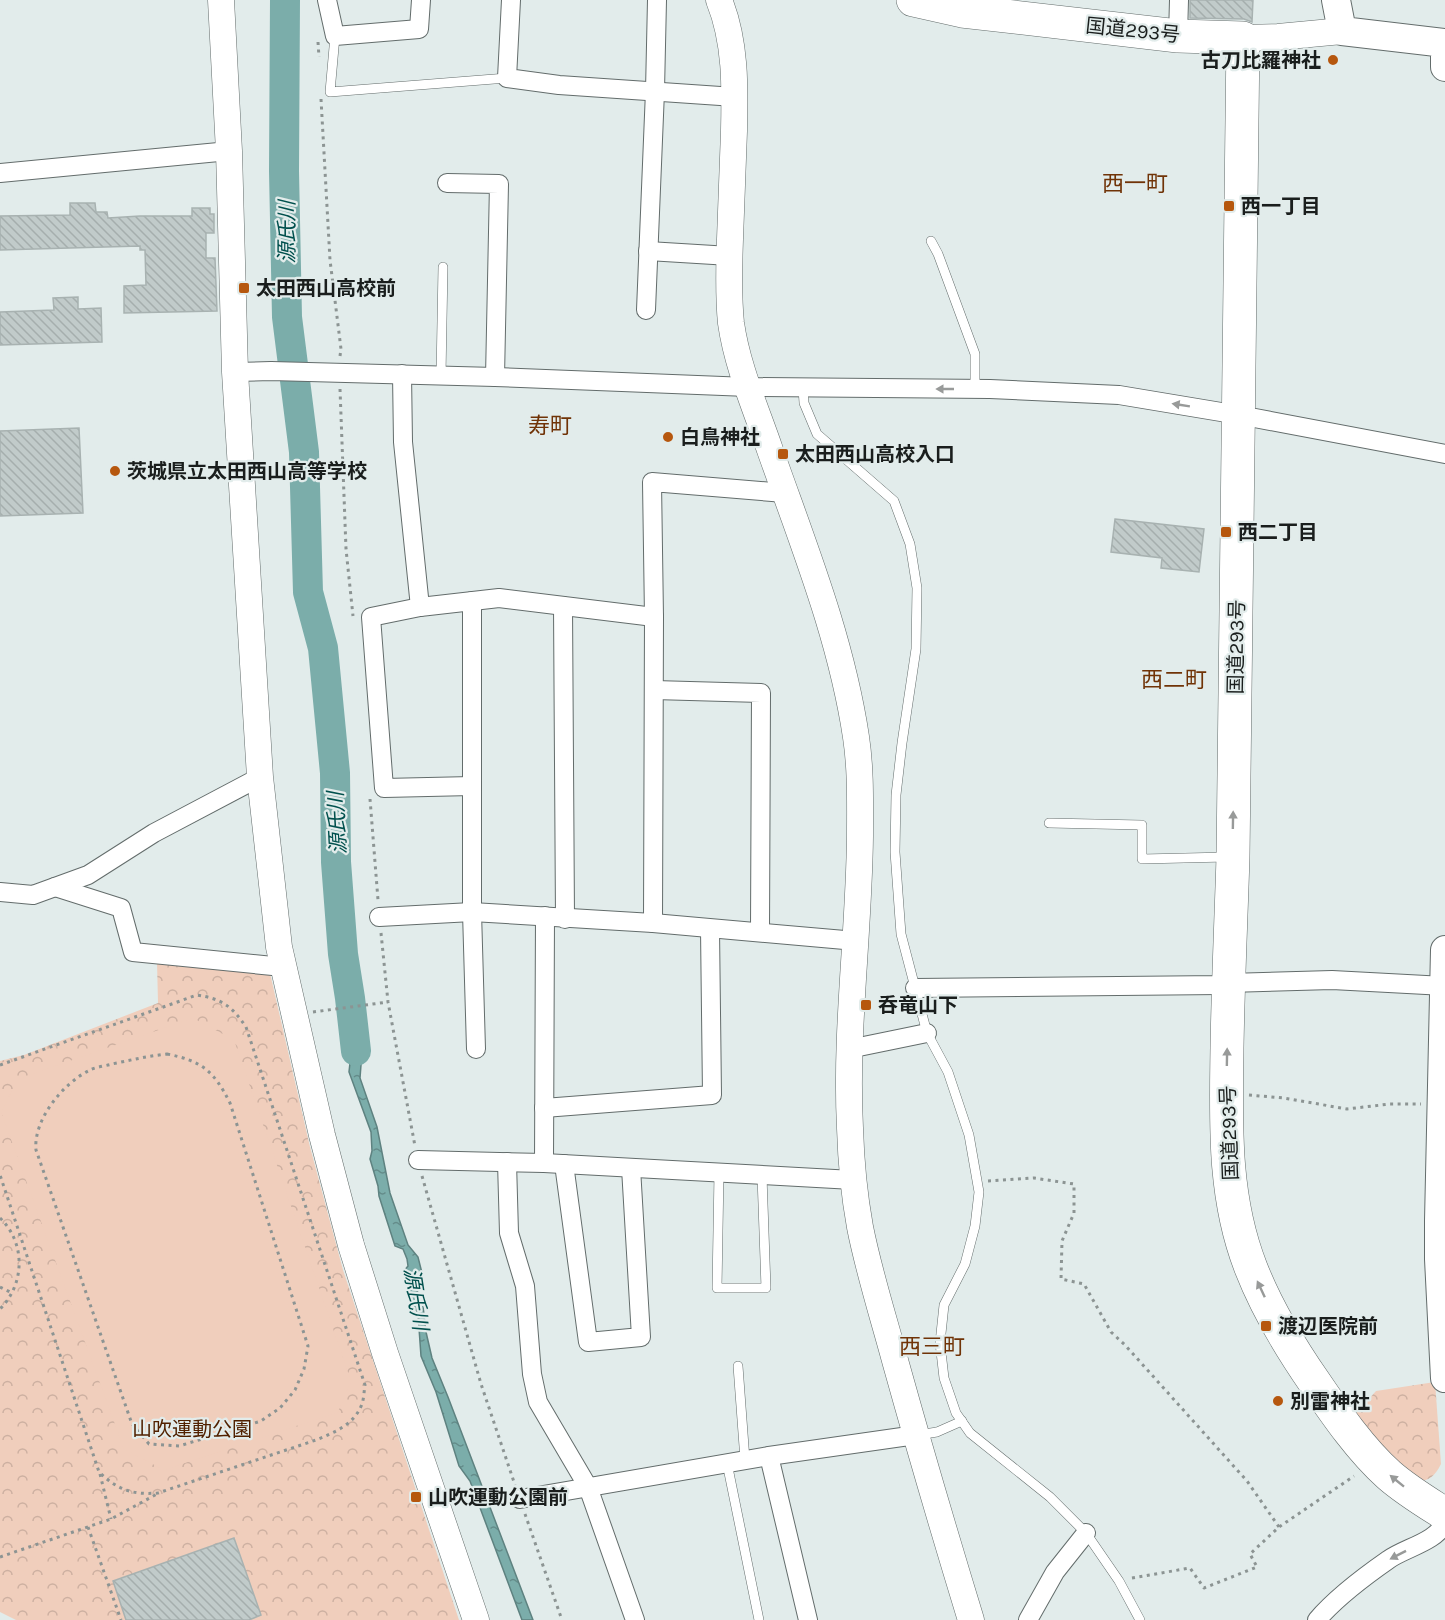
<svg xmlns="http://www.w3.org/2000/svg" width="1445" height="1620" font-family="Karla,'Noto Sans JP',sans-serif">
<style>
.forest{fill:url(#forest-crowns)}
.pitch{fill:#f0cebc}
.water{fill:url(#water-ripples);stroke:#5e8280;stroke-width:1.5}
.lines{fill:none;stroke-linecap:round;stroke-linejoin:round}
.river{stroke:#7badaa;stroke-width:30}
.building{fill:url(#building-back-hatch);stroke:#a8b2b1;stroke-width:1.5}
.lane-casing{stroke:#636c6b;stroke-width:10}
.street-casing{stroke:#636c6b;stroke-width:20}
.secondary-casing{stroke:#636c6b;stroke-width:27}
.primary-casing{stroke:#636c6b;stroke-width:30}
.highway-casing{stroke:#636c6b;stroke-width:34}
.path{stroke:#8c9493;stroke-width:3;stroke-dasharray:3 4.5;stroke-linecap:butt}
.lane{stroke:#fff;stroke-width:9}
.street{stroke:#fff;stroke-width:18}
.secondary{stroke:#fff;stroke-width:26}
.primary{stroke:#fff;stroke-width:28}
.highway{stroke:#fff;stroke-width:33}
.oneway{fill:#989a99}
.poi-dot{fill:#b6570e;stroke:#e2eceb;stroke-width:2}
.labels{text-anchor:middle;stroke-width:4.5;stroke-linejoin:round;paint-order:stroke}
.street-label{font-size:20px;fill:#1a1e1d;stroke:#e2eceb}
.poi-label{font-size:20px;font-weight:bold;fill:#1a1e1d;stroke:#e2eceb;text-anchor:start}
.park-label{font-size:20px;fill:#512100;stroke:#e2eceb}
.water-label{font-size:21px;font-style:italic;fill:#00504d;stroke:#e2eceb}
.quarter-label{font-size:22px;fill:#703307;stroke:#e2eceb}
</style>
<defs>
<pattern id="forest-crowns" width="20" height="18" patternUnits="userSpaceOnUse" patternTransform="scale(1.5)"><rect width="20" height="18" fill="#f0cebc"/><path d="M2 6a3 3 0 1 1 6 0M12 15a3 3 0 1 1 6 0" fill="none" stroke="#cdb0a1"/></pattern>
<pattern id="water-ripples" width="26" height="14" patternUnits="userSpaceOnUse" patternTransform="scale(1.5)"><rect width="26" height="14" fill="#7badaa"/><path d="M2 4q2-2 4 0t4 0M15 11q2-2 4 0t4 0" fill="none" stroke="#648c8a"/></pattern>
<pattern id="building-back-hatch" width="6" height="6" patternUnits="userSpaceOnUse" patternTransform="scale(1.5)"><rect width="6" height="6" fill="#c1cbca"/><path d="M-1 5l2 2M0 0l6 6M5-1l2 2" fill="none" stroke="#a5aead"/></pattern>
</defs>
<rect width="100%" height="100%" fill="#e2eceb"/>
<g class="forest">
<path d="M157,962L269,969L310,1147L343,1270L459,1620H16L0,1612V1061L24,1055L158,1003Z"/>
<path d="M1435,1382L1441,1464C1435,1476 1429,1481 1416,1482L1352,1418L1376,1391Z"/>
</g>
<path class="pitch" d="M193,1018L234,1040L351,1381L338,1412L164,1470L124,1449L1,1112L18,1079Z"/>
<path class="water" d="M357,1009L355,1015L356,1026L363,1039L360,1078L377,1127L390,1193L408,1245L418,1257L423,1277V1282L417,1292V1299L423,1306L426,1332L432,1358L448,1397L533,1620H522L470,1481L459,1466L436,1392L421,1356L418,1314L411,1298L410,1287L404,1274V1271L408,1266L407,1259L403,1249L395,1246L379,1196L378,1186L370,1159L372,1151L371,1132L349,1072L353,1036L346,1020L344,1011Z"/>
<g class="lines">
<path class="river" d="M285,0L284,171L287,317L304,452L308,592L323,648L335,773L336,862L343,954L350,998L356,1051"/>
</g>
<g class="building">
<path d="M1190,0H1253L1252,22L1244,19L1190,18Z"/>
<path d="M70,203H95L96,212H107L108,218L140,216H192V208H210V214H214V233H206V258H215L217,311L124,313V286L146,285L145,250H140V246L0,250V216L70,215Z"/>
<path d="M78,297V309L101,308L102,342L0,345V312L54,310L53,298Z"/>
<path d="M79,428L83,513L0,516V431Z"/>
<path d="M1115,519L1204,529L1199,572L1161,568L1162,558L1111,552Z"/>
<path d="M234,1538L261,1615L249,1620H126L113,1581Z"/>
</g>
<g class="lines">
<g class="lane-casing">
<g id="lane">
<path d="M335,36L330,92L507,78"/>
<path d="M931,241L938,254L975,354V389"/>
<path d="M441,375L443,267"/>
<path d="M803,388L804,403L817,434L894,501L910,544L917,588L916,649L902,743L896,795L895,852L901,934L927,1033L948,1072L969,1135L979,1192L975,1226L965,1264L944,1305L940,1343L944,1378L956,1413L970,1433L1050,1497L1086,1533L1119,1581L1140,1620"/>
<path d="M1049,823L1142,825V859L1227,857"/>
<path d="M719,1173L717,1288H766L762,1176"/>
<path d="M738,1366L745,1460"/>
<path d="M918,1435L937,1432L962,1421"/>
<path d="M727,1463L759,1620"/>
</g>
</g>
<g class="street-casing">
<g id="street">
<path d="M327,0L335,36L419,29L421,0"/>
<path d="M511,0L507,78L559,85L735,97"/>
<path d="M1178,36L1179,0"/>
<path d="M0,173L229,151"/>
<path d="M447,183L499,184L495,377"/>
<path d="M648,251L730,256"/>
<path d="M646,310L655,91L657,0"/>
<path d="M235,372L271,371L495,377L748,387L990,389L1119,395L1239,415L1445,454"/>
<path d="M402,374L403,442L420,607"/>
<path d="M472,601V912L476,1049"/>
<path d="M563,606L565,919"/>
<path d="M654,690L761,693L760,932"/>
<path d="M472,786L384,788L371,617L420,607L499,598L654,617"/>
<path d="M55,887L121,908L133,952L283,967"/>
<path d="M0,892L33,895L88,875L154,833L260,777"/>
<path d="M379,917L472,912L653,923L856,941"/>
<path d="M653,923L654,617L652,482L785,493"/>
<path d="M915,988L1221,985L1228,983L1332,980L1445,986"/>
<path d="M849,1049L927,1033"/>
<path d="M544,1108L712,1095L710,929"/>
<path d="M418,1160L544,1163L853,1180"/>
<path d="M507,1162L509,1233L525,1286L532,1374L538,1402L588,1487L635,1620"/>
<path d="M544,1163L545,916"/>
<path d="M564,1164L588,1342L641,1337L631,1168"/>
<path d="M769,1456L808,1620"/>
<path d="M520,1499L769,1456L916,1435"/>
<path d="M1028,1620L1055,1572L1086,1533"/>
<path d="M1317,1620C1335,1599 1365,1576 1388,1560C1404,1548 1437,1542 1445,1522"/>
</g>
</g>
<g class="secondary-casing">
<g id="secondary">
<path d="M221,0L229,151L235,372L260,777L279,947L322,1135L351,1245L385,1353L476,1620"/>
<path d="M719,0C736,42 735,87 734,131C733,167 731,203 730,239C729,267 728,295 731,323C737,366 756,409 770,450C803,544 841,637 856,737C861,770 860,803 860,836C859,934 845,1031 850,1128C851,1161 854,1194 860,1227C869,1273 884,1319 896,1364C920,1450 945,1535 971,1620"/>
<path d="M1243,38L1278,37L1342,31"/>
</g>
</g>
<g class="primary-casing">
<g id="primary">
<path d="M1336,0L1342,31L1445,43V67"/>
<path d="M1445,950L1439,1221V1259L1445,1378"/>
</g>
</g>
<g class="highway-casing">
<path id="highway" d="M913,0L962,11L1178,36L1243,38L1233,857C1231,921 1228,985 1227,1048C1226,1123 1223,1197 1251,1268C1267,1309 1290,1347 1315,1383C1336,1414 1361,1450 1389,1475C1406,1490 1426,1502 1445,1514"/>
</g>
<g class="path">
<path d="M318,42L319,57"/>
<path d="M321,99L330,260L341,349L340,356"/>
<path d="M340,389L346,549L353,616"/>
<path d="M370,799L378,900"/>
<path d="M381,933L388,1002L415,1146"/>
<path d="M313,1012L388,1002"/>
<path d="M167,1054C202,1061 214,1071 230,1103L308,1346L304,1369L295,1390L280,1408L261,1421L179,1446L149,1444L132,1424L36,1150C33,1120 63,1083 90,1070C96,1067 105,1066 112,1064C131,1060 148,1056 167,1054Z"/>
<path d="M0,1065L197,995C222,999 232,1006 246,1027L365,1385C364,1391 364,1398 362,1404C354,1425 335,1432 316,1440L158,1493C132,1495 118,1490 99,1472L0,1175"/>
<path d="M1249,1095L1284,1098L1347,1109L1390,1104H1421"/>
<path d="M422,1176L481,1384L515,1485"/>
<path d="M988,1181L1034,1178L1074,1184V1213L1062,1241L1061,1279L1084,1284L1111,1332L1125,1345L1247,1481L1279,1527"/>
<path d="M0,1218C26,1243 25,1284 0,1309"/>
<path d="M0,1287L12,1293"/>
<path d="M100,1474L111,1519"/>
<path d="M525,1514L562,1620"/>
<path d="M88,1527L121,1620"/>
<path d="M0,1557L111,1519L157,1494"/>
<path d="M1132,1578L1190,1568L1204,1588L1257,1567L1250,1554L1279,1527L1354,1476"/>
</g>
<use href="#lane" class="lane"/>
<use href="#street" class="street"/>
<use href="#secondary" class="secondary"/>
<use href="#primary" class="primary"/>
<use href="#highway" class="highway"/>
</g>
<defs><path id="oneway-solid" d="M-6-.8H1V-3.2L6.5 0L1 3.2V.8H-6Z" transform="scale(1.5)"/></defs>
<g class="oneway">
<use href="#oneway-solid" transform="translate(945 389) rotate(-180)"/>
<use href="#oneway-solid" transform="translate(1181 405) rotate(-171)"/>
<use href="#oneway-solid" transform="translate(1233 820) rotate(-89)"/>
<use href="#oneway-solid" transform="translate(1227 1057) rotate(-89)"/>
<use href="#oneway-solid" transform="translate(1261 1289) rotate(-115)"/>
<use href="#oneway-solid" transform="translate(1397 1481) rotate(-141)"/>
<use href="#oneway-solid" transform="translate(1398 1555) rotate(153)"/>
</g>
<g class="poi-dot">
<circle cx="1333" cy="60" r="6"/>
<rect x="1223" y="200" width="12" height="12" rx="3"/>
<rect x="238" y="282" width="12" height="12" rx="3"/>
<circle cx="668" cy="437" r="6"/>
<rect x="777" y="448" width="12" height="12" rx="3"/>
<circle cx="115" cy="471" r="6"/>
<rect x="1220" y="526" width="12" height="12" rx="3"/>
<rect x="860" y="999" width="12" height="12" rx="3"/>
<rect x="1260" y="1320" width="12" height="12" rx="3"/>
<circle cx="1278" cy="1401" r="6"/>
<rect x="410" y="1491" width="12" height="12" rx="3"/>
</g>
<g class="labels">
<g class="street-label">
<text transform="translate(1133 30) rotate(6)" y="7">国道293号</text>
<text transform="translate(1236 647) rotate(-89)" y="7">国道293号</text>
<text transform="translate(1229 1133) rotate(-92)" y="7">国道293号</text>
</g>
<g class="poi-label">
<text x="1321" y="67" text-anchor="end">古刀比羅神社</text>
<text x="1241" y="213">西一丁目</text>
<text x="256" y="295">太田西山高校前</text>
<text x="680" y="444">白鳥神社</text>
<text x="795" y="461">太田西山高校入口</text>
<text x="127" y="478">茨城県立太田西山高等学校</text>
<text x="1238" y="539">西二丁目</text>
<text x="878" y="1012">呑竜山下</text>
<text x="1278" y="1333">渡辺医院前</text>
<text x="1290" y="1408">別雷神社</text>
<text x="428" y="1504">山吹運動公園前</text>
</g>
<g class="park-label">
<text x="192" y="1436">山吹運動公園</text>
</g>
<g class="water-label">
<text transform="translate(287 232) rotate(-90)" y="7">源氏川</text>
<text transform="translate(337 823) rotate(-93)" y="7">源氏川</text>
<text transform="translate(416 1299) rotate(81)" y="7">源氏川</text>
</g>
<g class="quarter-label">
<text x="1135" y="191">西一町</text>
<text x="550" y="433">寿町</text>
<text x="1174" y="687">西二町</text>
<text x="932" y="1354">西三町</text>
</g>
</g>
</svg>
